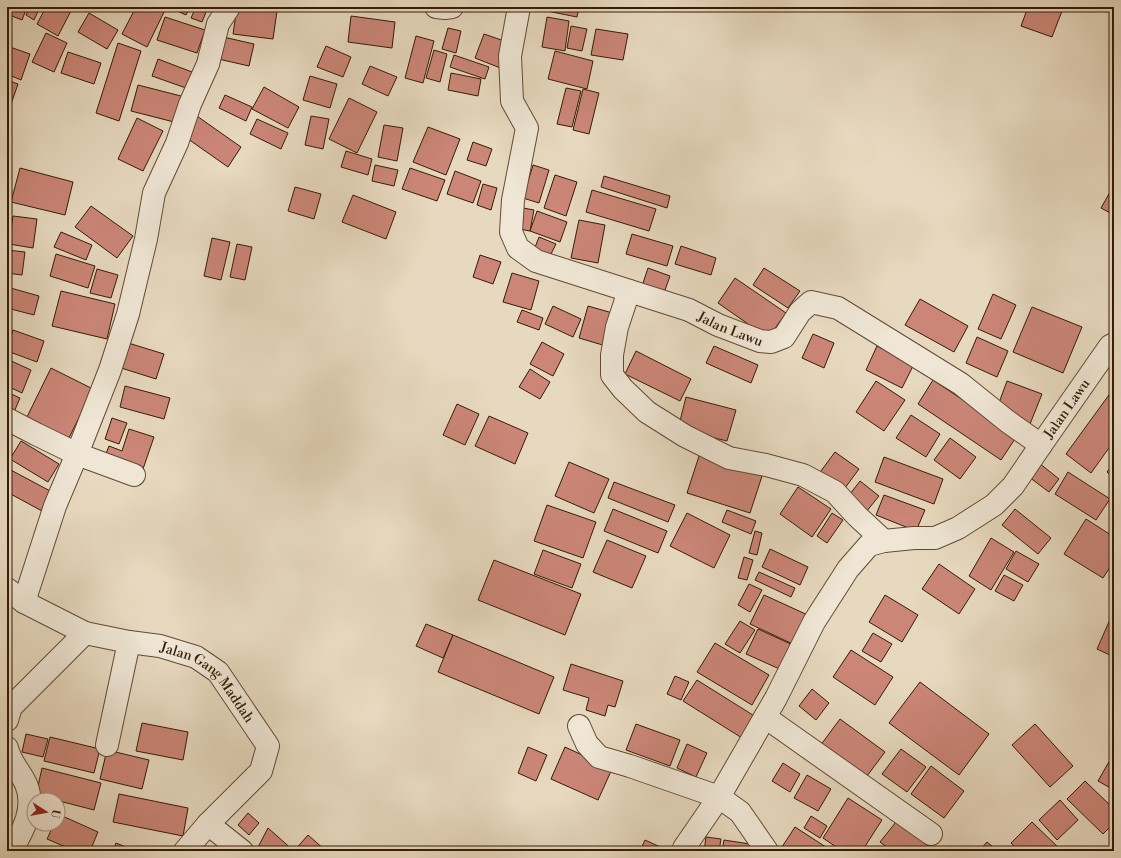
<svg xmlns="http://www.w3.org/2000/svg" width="1121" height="858" font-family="'Libre Bodoni',serif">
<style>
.building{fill:#cb8678;stroke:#351b05}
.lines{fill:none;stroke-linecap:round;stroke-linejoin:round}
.minor-casing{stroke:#624a34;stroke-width:24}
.minor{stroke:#efe6d5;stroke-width:22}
.labels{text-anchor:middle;stroke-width:3.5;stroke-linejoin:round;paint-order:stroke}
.street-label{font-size:14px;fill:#351b05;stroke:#efe6d5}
</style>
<rect width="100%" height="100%" fill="#e7d9bf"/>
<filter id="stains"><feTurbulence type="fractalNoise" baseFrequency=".005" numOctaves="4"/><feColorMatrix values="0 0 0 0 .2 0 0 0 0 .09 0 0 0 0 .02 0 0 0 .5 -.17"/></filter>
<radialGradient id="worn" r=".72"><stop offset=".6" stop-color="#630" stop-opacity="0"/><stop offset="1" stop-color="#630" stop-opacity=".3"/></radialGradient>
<g class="building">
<path d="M7,7H27L22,20L7,14Z"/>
<path d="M30,7H40L34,20L26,15Z"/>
<path d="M46,7H73L58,36L37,24Z"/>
<path d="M136,7H160L165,10L147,47L122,34Z"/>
<path d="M176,7H190L186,15L175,10Z"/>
<path d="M196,7H208L202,22L191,18Z"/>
<path d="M237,7H249L277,11L273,39L233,34Z"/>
<path d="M547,7H579L577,17L547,11Z"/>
<path d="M1028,7H1051L1062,11L1052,37L1021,26Z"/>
<path d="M89,13L118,30L107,49L78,32Z"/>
<path d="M351,16L395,22L392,48L348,42Z"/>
<path d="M165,17L205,30L197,53L157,40Z"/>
<path d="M547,17L569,21L565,51L542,47Z"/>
<path d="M571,26L587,29L582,51L567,48Z"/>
<path d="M448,28L461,31L456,53L442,49Z"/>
<path d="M596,29L628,34L623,60L591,55Z"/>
<path d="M46,33L67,43L54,72L32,62Z"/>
<path d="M484,34L513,44L503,69L475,58Z"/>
<path d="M219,36L254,44L249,66L214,58Z"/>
<path d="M416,36L434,41L423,83L405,78Z"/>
<path d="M118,43L141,51L119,121L96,113Z"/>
<path d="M7,46L30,54L21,80L7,74Z"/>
<path d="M326,46L351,57L343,77L317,67Z"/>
<path d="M434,50L447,54L440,82L426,78Z"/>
<path d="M555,51L593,61L587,89L548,79Z"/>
<path d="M68,52L101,63L94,84L61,73Z"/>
<path d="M454,55L489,67L485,79L450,67Z"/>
<path d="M158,59L192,72L186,88L152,76Z"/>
<path d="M370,66L397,77L388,96L362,84Z"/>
<path d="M451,73L481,79L478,96L448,90Z"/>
<path d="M310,76L337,84L330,108L303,100Z"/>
<path d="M7,80L18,84L10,107L7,106Z"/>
<path d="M138,85L181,96L174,122L131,111Z"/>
<path d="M264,87L299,107L288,128L252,109Z"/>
<path d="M566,88L581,91L572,127L557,124Z"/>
<path d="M583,89L599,93L589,134L573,130Z"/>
<path d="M225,95L252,107L246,121L219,108Z"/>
<path d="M349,98L377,112L357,153L329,139Z"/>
<path d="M194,114L241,147L228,167L181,134Z"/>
<path d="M311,116L329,119L323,149L305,145Z"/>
<path d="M137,118L163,131L143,171L118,159Z"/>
<path d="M257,119L288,133L281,149L250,134Z"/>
<path d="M384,125L403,128L397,161L378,157Z"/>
<path d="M428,127L460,139L446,175L413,162Z"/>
<path d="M473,142L492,149L486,166L467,160Z"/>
<path d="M346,151L372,159L368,175L341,167Z"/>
<path d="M375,165L398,170L394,186L372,181Z"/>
<path d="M533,165L549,170L539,203L523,198Z"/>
<path d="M20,168L73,182L65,215L11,202Z"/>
<path d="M410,168L445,180L437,201L402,189Z"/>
<path d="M455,171L481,181L473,203L447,194Z"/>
<path d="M555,175L577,182L566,216L544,208Z"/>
<path d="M604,176L670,196L667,208L601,187Z"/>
<path d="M483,184L497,188L491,210L477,205Z"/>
<path d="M1114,185V215L1101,208Z"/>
<path d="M295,187L321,194L314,219L288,211Z"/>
<path d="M592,190L656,209L649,231L586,212Z"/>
<path d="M353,195L396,212L386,239L342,222Z"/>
<path d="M91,206L133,236L117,258L75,227Z"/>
<path d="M518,207L534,210L530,231L514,228Z"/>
<path d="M537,211L567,222L560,242L530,231Z"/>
<path d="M13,216L37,219L33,248L9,244Z"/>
<path d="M579,220L605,225L598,263L571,258Z"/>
<path d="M61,232L92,245L86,260L54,247Z"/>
<path d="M632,234L673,246L667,266L626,254Z"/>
<path d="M539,237L556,244L550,256L534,250Z"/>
<path d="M212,238L230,242L221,280L204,276Z"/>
<path d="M237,244L252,247L245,280L230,277Z"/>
<path d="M681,246L716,258L711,275L675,264Z"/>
<path d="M7,250L25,252L22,275L7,273Z"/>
<path d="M56,254L95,266L88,288L50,276Z"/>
<path d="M480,255L501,262L493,284L473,277Z"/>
<path d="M648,268L670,276L664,293L642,286Z"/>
<path d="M764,268L800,291L788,308L753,285Z"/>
<path d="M97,269L118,275L111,298L90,293Z"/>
<path d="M512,273L539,281L531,310L503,302Z"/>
<path d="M735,278L786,313L768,338L718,303Z"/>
<path d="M7,287L39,296L34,315L7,308Z"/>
<path d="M61,291L115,304L107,339L52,326Z"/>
<path d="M993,294L1016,305L1001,339L978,329Z"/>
<path d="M920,299L968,326L954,352L905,325Z"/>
<path d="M553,306L581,319L573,337L545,324Z"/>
<path d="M588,306L616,314L606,346L579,338Z"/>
<path d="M1032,307L1082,327L1063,373L1013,352Z"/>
<path d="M522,310L543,318L539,330L517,322Z"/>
<path d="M13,330L44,341L37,362L7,351Z"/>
<path d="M813,334L834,343L824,368L802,358Z"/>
<path d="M977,337L1008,351L997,377L966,363Z"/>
<path d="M125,342L164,354L156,379L118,367Z"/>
<path d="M542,342L564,354L553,376L530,364Z"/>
<path d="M714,346L758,365L751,383L706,363Z"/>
<path d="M877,346L914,364L902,388L866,370Z"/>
<path d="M636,351L691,379L680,401L625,374Z"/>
<path d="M7,359L31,370L22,393L7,386Z"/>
<path d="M51,368L93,389L67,442L25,421Z"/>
<path d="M530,369L550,382L540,399L519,387Z"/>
<path d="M933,380L1017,436L1001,460L918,404Z"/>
<path d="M876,381L905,400L884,431L856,412Z"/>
<path d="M1007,381L1042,394L1030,424L996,411Z"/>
<path d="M125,386L170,398L164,419L120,407Z"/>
<path d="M1114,388V441L1091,473L1066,454Z"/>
<path d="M7,392L20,398L14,412L7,409Z"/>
<path d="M686,397L736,410L727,441L678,429Z"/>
<path d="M457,404L479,414L465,445L443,435Z"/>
<path d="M911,415L940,434L926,457L896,438Z"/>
<path d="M489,416L528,433L515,464L475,446Z"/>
<path d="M112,418L127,423L119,444L105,439Z"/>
<path d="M129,429L154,437L143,469L105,456L109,446L122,451Z"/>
<path d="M950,438L976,457L960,479L934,460Z"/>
<path d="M21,441L59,464L48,482L10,459Z"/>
<path d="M835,452L859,469L842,492L818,475Z"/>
<path d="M700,453L763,473L750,513L687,493Z"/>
<path d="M884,457L943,479L934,504L875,482Z"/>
<path d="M569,462L609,479L594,513L555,496Z"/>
<path d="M1039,463L1059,479L1049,492L1029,477Z"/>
<path d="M1114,463V478L1107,472Z"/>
<path d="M7,468L52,492L42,511L7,492Z"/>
<path d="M1068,472L1110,499L1096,520L1055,494Z"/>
<path d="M860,481L879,496L866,512L847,498Z"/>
<path d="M614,482L675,505L668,522L608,498Z"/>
<path d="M798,487L831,509L812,537L780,514Z"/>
<path d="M884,495L925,510L916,531L876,515Z"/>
<path d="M547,505L596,522L583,558L534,541Z"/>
<path d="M613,509L667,531L658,553L604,531Z"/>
<path d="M1015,509L1051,538L1038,554L1002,525Z"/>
<path d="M727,510L756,521L751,534L722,522Z"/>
<path d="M687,513L730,535L714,568L670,546Z"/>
<path d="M832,513L843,520L827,543L817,536Z"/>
<path d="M1086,519L1114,537V561L1103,578L1064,554Z"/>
<path d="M755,531L762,533L757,555L749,553Z"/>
<path d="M991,538L1014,552L991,590L969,576Z"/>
<path d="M607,540L646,556L632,588L593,572Z"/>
<path d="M770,549L808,567L800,585L762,567Z"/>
<path d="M543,550L581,564L572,588L534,574Z"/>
<path d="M1016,551L1039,564L1028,582L1006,569Z"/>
<path d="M744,557L753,560L747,580L738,578Z"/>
<path d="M494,560L581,594L565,635L478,600Z"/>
<path d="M939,564L975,589L959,614L922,589Z"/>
<path d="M759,572L795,588L791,597L755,580Z"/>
<path d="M1004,575L1023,585L1014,601L995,591Z"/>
<path d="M749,584L762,590L750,612L738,605Z"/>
<path d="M764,595L810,616L797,646L750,624Z"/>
<path d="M885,595L918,615L902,642L869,622Z"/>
<path d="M1112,615L1114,616V657L1097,649Z"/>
<path d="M740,621L755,630L740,653L725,644Z"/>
<path d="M426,624L453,635L443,658L416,646Z"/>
<path d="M758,629L795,646L784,671L746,654Z"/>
<path d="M873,633L892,644L881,662L862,651Z"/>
<path d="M453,635L554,677L539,714L438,672Z"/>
<path d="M715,643L769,675L752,705L697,672Z"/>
<path d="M851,650L893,677L875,705L833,677Z"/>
<path d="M571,664L623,681L615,707L608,705L605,716L586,710L589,698L563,690Z"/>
<path d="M675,676L689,682L681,700L667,694Z"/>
<path d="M697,680L756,717L742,738L683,701Z"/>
<path d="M920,682L989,734L959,775L889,723Z"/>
<path d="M812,689L829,703L816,720L799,706Z"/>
<path d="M840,719L885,752L864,780L820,746Z"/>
<path d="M142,723L188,732L183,760L136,751Z"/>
<path d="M636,724L680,740L670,766L626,750Z"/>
<path d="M1035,724L1073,766L1050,787L1012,745Z"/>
<path d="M26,734L48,739L43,757L22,752Z"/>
<path d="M50,737L100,749L94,773L44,761Z"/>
<path d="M687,744L707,753L696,777L677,768Z"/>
<path d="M528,747L547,755L536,781L518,773Z"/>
<path d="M565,747L612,769L598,800L551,779Z"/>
<path d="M901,749L926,767L907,792L882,774Z"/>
<path d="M107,750L149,760L142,789L100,779Z"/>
<path d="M1114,753V790L1098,781Z"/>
<path d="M783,763L800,774L790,792L772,781Z"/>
<path d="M931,766L964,791L944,818L911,794Z"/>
<path d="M42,768L101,783L94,810L36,795Z"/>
<path d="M807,775L831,789L818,811L794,798Z"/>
<path d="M1085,781L1114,809V823L1103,834L1067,799Z"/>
<path d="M119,794L188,808L183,836L113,822Z"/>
<path d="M848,798L882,820L862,851H842L823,838Z"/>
<path d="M1060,800L1078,820L1057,840L1039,820Z"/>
<path d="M248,813L259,823L249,835L238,825Z"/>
<path d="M58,814L98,832L90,851H75L47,839L54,824H58Z"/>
<path d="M811,816L827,826L820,838L804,828Z"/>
<path d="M896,822L934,850L933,851H892L880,842Z"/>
<path d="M1032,822L1062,851H1019L1011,843Z"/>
<path d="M795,827L832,851L780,850Z"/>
<path d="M268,828L294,851H256Z"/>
<path d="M308,835L324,849L322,851H294Z"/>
<path d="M706,837L721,839L719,851H704Z"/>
<path d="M645,840L669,851H640Z"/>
<path d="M724,840L763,846V851H722Z"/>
<path d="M987,842L998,851H979Z"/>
<path d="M116,843L136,851H113Z"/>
</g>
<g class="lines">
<g class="minor-casing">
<g id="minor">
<path d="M436,7L445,8L452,7"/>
<path id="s1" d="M519,7L510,56L512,101L527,128L513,200L511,232L518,248L536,261L689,310L718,325L760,341L771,342L784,337L800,312L811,302L838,308L961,384L1007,421L1041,445L1110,346L1114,344"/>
<path d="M629,291L617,327L612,355V375L623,389L647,412L685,436L729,458L766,465L803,475L835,492L857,516L884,541"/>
<path d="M7,419L36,434L77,454L134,475"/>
<path id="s2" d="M7,589L24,602L85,633L129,642L160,646L196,657L218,672L268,746L261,771L208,824L185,851"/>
<path d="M24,602L55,506L77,454L110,370L128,314L146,239L154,193L177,143L190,104L208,64L218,24L229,7"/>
<path d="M765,717L931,834"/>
<path d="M7,720L11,707L85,633"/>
<path d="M579,726L587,744L599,757L630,766L719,797L740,812L767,851"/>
<path d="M107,745L129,642"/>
<path d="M7,748C10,762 20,771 26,784C36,808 23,831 11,851"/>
<path d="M208,824L242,851"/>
<path d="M684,851V848L719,797L776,698L814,622L848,569L869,545L884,541L914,538H935L958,528L994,505L1013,486L1041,445"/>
</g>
</g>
<use href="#minor" class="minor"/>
</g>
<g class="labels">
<g class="street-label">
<text dy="5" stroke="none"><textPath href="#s1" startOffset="477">Jalan Lawu</textPath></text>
<text dy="5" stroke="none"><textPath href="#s1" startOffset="896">Jalan Lawu</textPath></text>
<text dy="5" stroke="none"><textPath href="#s2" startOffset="228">Jalan Gang Maddah</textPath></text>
</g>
</g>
<rect width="1121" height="858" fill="none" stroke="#e7d9bf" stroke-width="24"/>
<rect x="8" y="8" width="1105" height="842" fill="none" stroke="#351b05" stroke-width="2"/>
<rect x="12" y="12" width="1097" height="834" fill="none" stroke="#351b05"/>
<g transform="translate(46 812) rotate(101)"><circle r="19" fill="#efe6d5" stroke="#a59582"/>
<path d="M0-3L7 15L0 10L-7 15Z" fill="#8f2418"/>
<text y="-6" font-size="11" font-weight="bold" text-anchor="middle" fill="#351b05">U</text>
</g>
<rect width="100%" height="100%" filter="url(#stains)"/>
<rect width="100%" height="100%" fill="url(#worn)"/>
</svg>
